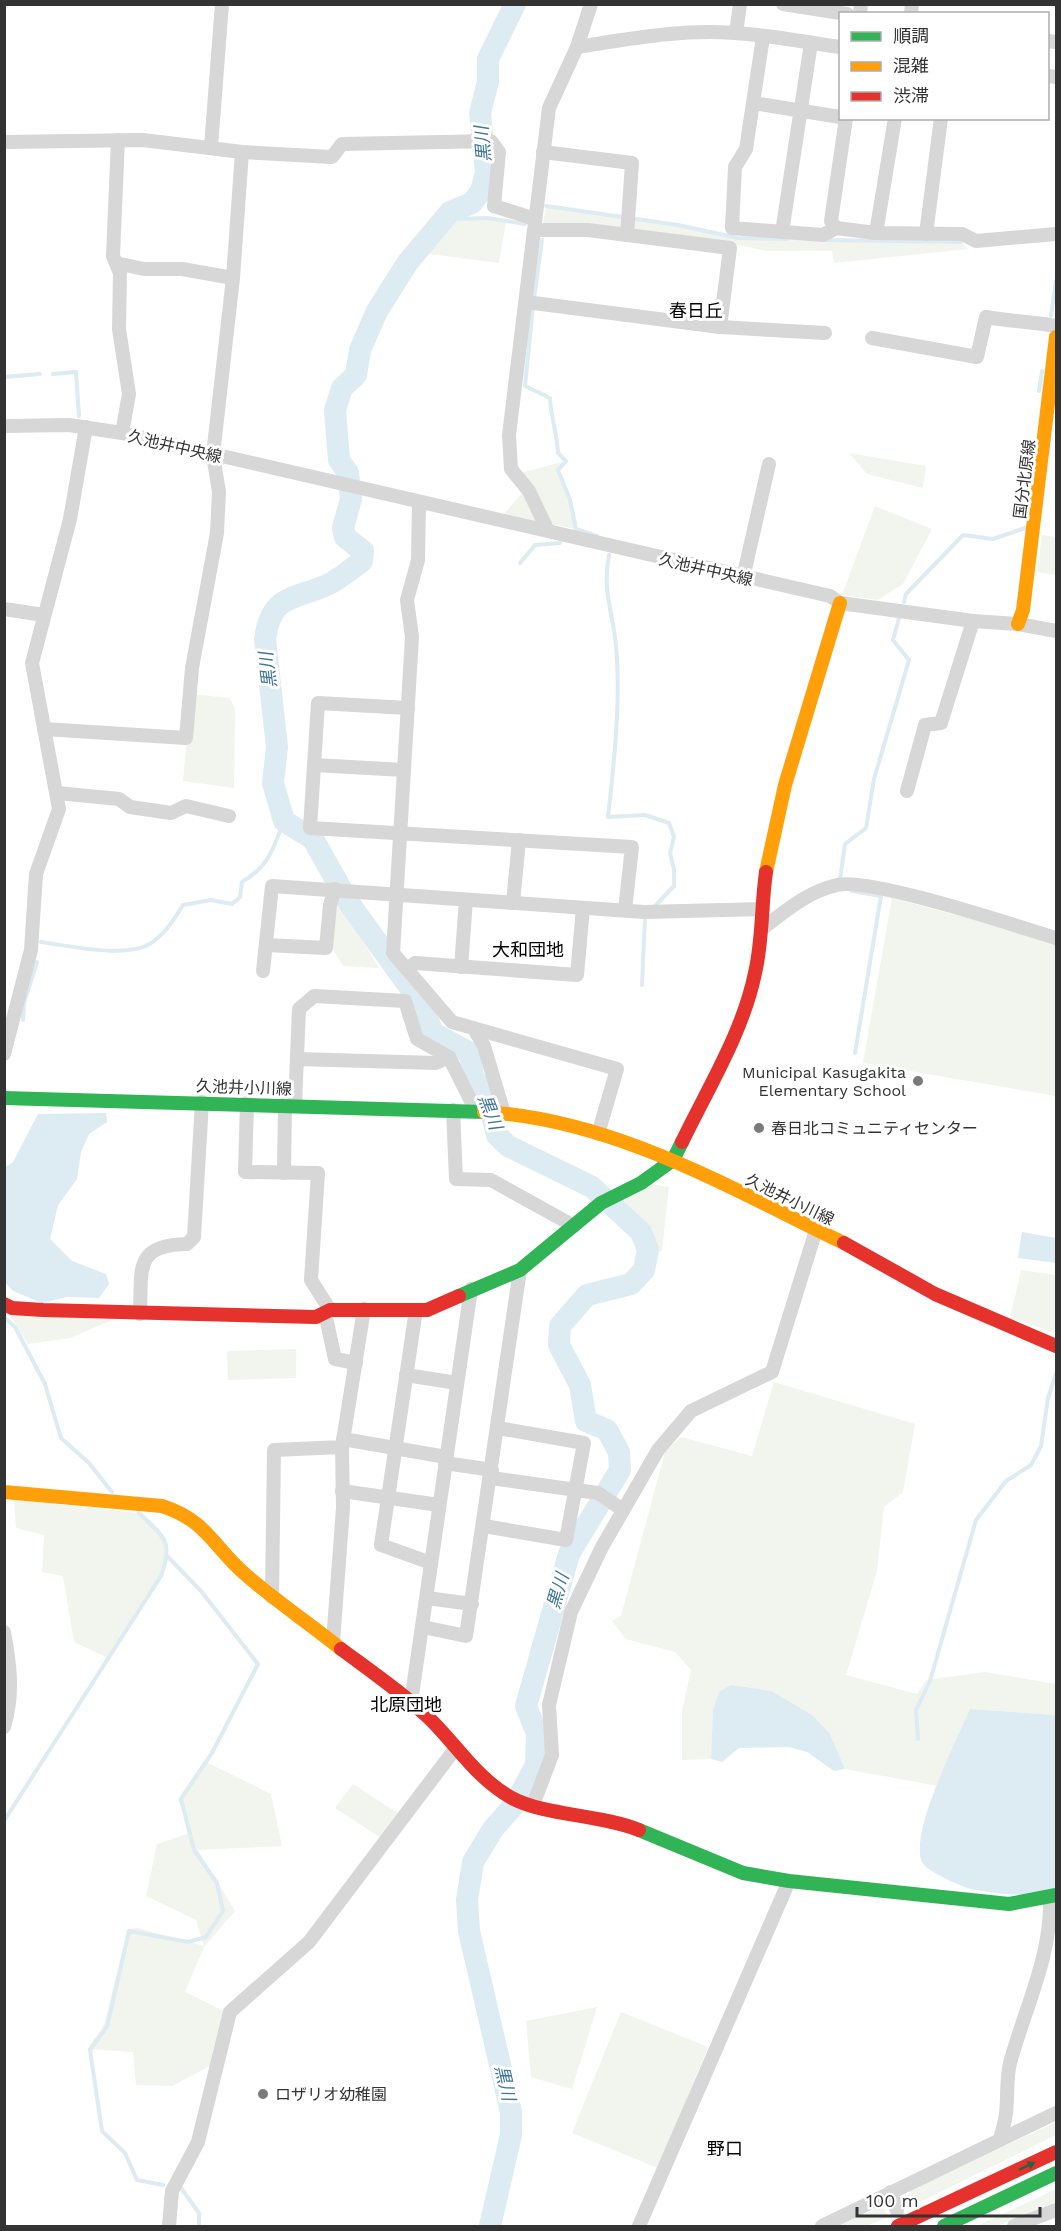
<svg xmlns="http://www.w3.org/2000/svg" width="1061" height="2231" font-family="'Work Sans','Noto Sans JP',sans-serif">
<style>
.green{fill:#f1f5ed}
.water{fill:#ddebf3}
.lines{fill:none;stroke-linecap:round;stroke-linejoin:round}
.stream{stroke:#ddebf3;stroke-width:4}
.river{stroke:#ddebf3;stroke-width:22}
.street{stroke:#d7d7d7;stroke-width:14}
.fast{stroke:#30b455;stroke-width:14}
.slow{stroke:#ff9f0a;stroke-width:14}
.jam{stroke:#e5322d;stroke-width:14}
.oneway{fill:#32603f}
.poi-dot{fill:#7a7a7a;stroke:#fff;stroke-width:2}
.labels{text-anchor:middle;stroke-width:6;stroke-linejoin:round;paint-order:stroke}
.street-label{font-size:16px;fill:#333;stroke:#fff}
.poi-label{font-size:16px;fill:#333;stroke:#fff;text-anchor:start}
.water-label{font-size:18px;font-style:italic;fill:#3f7597;stroke:#fff}
.neighbourhood-label{font-size:18px;fill:#000;stroke:#fff}
</style>
<rect width="100%" height="100%" fill="#fff"/>
<g class="green">
<path d="M546,206L678,225L738,238L961,242L968,249L834,263L832,251H766L730,243L543,224Z"/>
<path d="M488,218L506,221L499,263L430,254L433,240L456,219Z"/>
<path d="M849,453L926,466L923,488L867,474Z"/>
<path d="M566,461L558,470L570,500L576,529L503,515L530,484L520,473Z"/>
<path d="M875,506L932,529L903,584L878,600L842,595Z"/>
<path d="M1042,535L1056,537V575L1037,572Z"/>
<path d="M191,694L230,698L235,709L234,788L183,781Z"/>
<path d="M892,898L1056,942V1096L863,1063Z"/>
<path d="M337,905L346,911L379,968L343,966L332,948Z"/>
<path d="M652,1184L669,1187L662,1251L652,1253L648,1228L618,1199Z"/>
<path d="M1021,1270L1056,1275V1333L1010,1318Z"/>
<path d="M10,1315L114,1319L70,1338L28,1344Z"/>
<path d="M296,1349V1378L228,1380L227,1351Z"/>
<path d="M774,1382L915,1424L903,1492L884,1507L877,1571L846,1675L917,1694L926,1680L985,1672L1056,1684V1715L970,1709L938,1786L845,1769L830,1734L713,1710L711,1759L682,1760V1711L691,1670L675,1652L626,1639L612,1621L621,1616L665,1452L681,1437L752,1456Z"/>
<path d="M14,1500L139,1513L166,1538L168,1557L161,1576L108,1658L74,1642L63,1576L42,1572L44,1535L16,1528Z"/>
<path d="M204,1761L271,1794L282,1846L198,1850L235,1911L204,1947L185,1992L226,2012L214,2064L172,2086L136,2085L133,2052L87,2049L104,2025L128,1929L138,1928L204,1946L196,1920L146,1896L157,1844L190,1833L178,1799Z"/>
<path d="M353,1784L399,1814L381,1838L335,1808Z"/>
<path d="M597,2007L572,2089L531,2077L526,2021Z"/>
<path d="M621,2012L708,2047L658,2168L572,2133Z"/>
<path d="M1056,2122V2135L904,2210L911,2189Z"/>
<path d="M1056,2189V2202L998,2226H977Z"/>
<path d="M882,2206L889,2217L866,2226H838Z"/>
</g>
<g class="water">
<path d="M106,1113L107,1122L89,1134L81,1152L77,1179L58,1205L50,1239L72,1261L106,1274L109,1284L99,1298L67,1297L42,1303L13,1291L5,1282L4,1168L13,1162L38,1114Z"/>
<path d="M1022,1232L1056,1238V1263L1018,1258Z"/>
<path d="M731,1685L771,1691L812,1715L830,1734L845,1769L834,1771L807,1752L789,1747L739,1748L722,1762L711,1759L713,1710L719,1692Z"/>
<path d="M970,1709L1056,1715V1888C1033,1899 1000,1894 975,1890C964,1888 924,1871 921,1860C912,1827 956,1742 970,1709Z"/>
</g>
<g class="lines">
<g class="stream">
<path d="M546,206L678,225L738,238L786,239"/>
<path d="M450,212L456,219L488,218L525,224"/>
<path d="M824,240L961,242"/>
<path d="M534,299L542,240"/>
<path d="M533,306L525,386L550,398C551,418 557,433 558,453L566,461L558,470L570,500L576,529L597,536"/>
<path d="M1051,316L1056,281"/>
<path d="M53,374L76,372L79,416"/>
<path d="M4,377L40,374"/>
<path d="M1039,391L1042,371"/>
<path d="M609,555C602,592 613,612 616,646C621,700 614,764 608,817L645,815L669,823L674,837L670,853L674,869V886L654,907"/>
<path d="M520,563L535,545L560,543"/>
<path d="M904,602L906,594L963,535L993,539L1025,528"/>
<path d="M840,879L845,844L866,828L874,779L909,660L893,640L899,618"/>
<path d="M852,891L881,896L855,1053"/>
<path d="M41,942C70,946 131,960 154,941C167,931 175,918 183,905L211,900L232,904L240,897L242,882C269,866 273,849 284,821"/>
<path d="M642,985L645,918L647,915"/>
<path d="M23,1020L24,1003L37,962"/>
<path d="M4,1317L15,1327L45,1384L61,1438L89,1463L112,1492"/>
<path d="M918,1739L916,1710L930,1681L976,1520L1006,1481L1031,1465L1041,1446L1048,1398L1056,1374"/>
<path d="M4,1821L161,1576C174,1541 164,1537 139,1513"/>
<path d="M163,2185L137,2180L125,2153L102,2131L90,2050L107,2027L129,1931L188,1942L206,1937L223,1911L217,1883L194,1850L181,1799L212,1753L258,1664L201,1591L168,1557"/>
<path d="M181,2188L199,2213V2226"/>
</g>
<path class="river" d="M490,2226L511,2135V2112L469,1931L467,1900L473,1862L493,1829L515,1804L536,1765L537,1734L526,1706L569,1554L620,1470L619,1452L607,1430L586,1421L580,1385L559,1345L560,1326L587,1295L631,1284L644,1270L648,1250L641,1232L592,1187L508,1146L497,1135L488,1099L473,1077L470,1053L433,1033L421,1003L349,903L313,839L284,821L273,783L277,747L265,639C271,594 293,600 327,585C339,580 351,569 362,561L363,551L345,537L343,528L351,499L348,473L339,460L335,410L342,388L356,375L360,350L377,311L408,262L450,212L472,203L481,191L486,173L480,113L488,82V59L515,4"/>
<g class="street">
<path d="M783,4L847,14"/>
<path d="M860,14L861,4"/>
<path d="M911,14L912,4"/>
<path d="M736,33L740,4"/>
<path d="M763,37L746,149L735,167L732,228L823,235L836,228L876,233L962,234L976,241L1056,234"/>
<path d="M1048,41L1056,42"/>
<path d="M577,47C630,39 681,29 734,33C770,35 805,42 840,47"/>
<path d="M1048,76L1056,77"/>
<path d="M753,103L840,117"/>
<path d="M118,140L113,256L120,273L119,329L129,394L122,433"/>
<path d="M4,142L143,140L242,152L332,157L342,144L491,141L499,152L494,206L535,219"/>
<path d="M211,147L222,4"/>
<path d="M543,152L632,163L627,235"/>
<path d="M836,228L831,221L846,118"/>
<path d="M535,230H588L730,248L720,327"/>
<path d="M782,232L811,43"/>
<path d="M876,233L895,118"/>
<path d="M926,234L941,118"/>
<path d="M116,263L144,269H182L233,278"/>
<path d="M526,302L720,327L825,333"/>
<path d="M872,338L977,357L986,317C1009,321 1032,322 1056,326"/>
<path d="M4,426L69,425L122,433L830,596L840,603L973,621L1018,624L1056,631"/>
<path d="M419,503L418,560L407,600L412,637L393,953L452,1022L617,1069L598,1134"/>
<path d="M547,529L529,491L511,469L509,435L549,108L577,47L591,4"/>
<path d="M743,578L769,464"/>
<path d="M4,609L44,615"/>
<path d="M408,708L318,703L310,828L632,847L625,910"/>
<path d="M44,729L186,738L192,668L217,533L219,492L213,455L233,278L242,152"/>
<path d="M314,765L404,770"/>
<path d="M907,791L925,725L941,723L973,621"/>
<path d="M57,793L119,799L130,807L171,813L186,806L229,816"/>
<path d="M513,903L519,840"/>
<path d="M763,928C787,910 807,892 837,885C870,877 1016,926 1056,938"/>
<path d="M266,945L326,948L330,905L335,889"/>
<path d="M461,967L466,900"/>
<path d="M407,969L415,963L577,975L583,908"/>
<path d="M263,971L272,886L644,912L763,909"/>
<path d="M474,1029L484,1046L504,1113"/>
<path d="M4,1054L31,950L36,874L59,809L32,663L70,519L86,427"/>
<path d="M297,1059L436,1063L449,1057"/>
<path d="M247,1103L245,1172L318,1173L311,1280L330,1310"/>
<path d="M295,1105L299,1009L314,996L405,1001L417,1039L449,1057L476,1111"/>
<path d="M453,1110L456,1179L491,1180L574,1226"/>
<path d="M284,1173L285,1104"/>
<path d="M416,1310L381,1545L431,1563"/>
<path d="M325,1313L335,1359L356,1363"/>
<path d="M140,1314C142,1270 133,1245 187,1244L194,1237L202,1102"/>
<path d="M406,1375L457,1383"/>
<path d="M343,1439L446,1457"/>
<path d="M445,1463L492,1470"/>
<path d="M491,1478L598,1493L623,1510"/>
<path d="M342,1491L439,1505"/>
<path d="M484,1526L566,1540L584,1443L498,1428"/>
<path d="M272,1597L274,1450L342,1447L364,1309"/>
<path d="M427,1598L472,1604"/>
<path d="M423,1627L466,1636L520,1270"/>
<path d="M4,1632C10,1665 14,1694 4,1727"/>
<path d="M333,1642L343,1508L342,1447"/>
<path d="M411,1702L471,1289"/>
<path d="M533,1805L552,1755L549,1705L571,1612L602,1547L658,1450L691,1411L772,1372L816,1230"/>
<path d="M1000,2140C1002,2131 1005,2122 1006,2113C1008,2096 1006,2080 1010,2063C1025,2008 1052,1955 1050,1898"/>
<path d="M891,2192L897,2211"/>
<path d="M169,2226L172,2191L198,2142L230,2012L309,1942L455,1749"/>
<path d="M639,2226L789,1881"/>
<path d="M822,2226L1056,2113"/>
<path d="M1014,2226L1056,2210"/>
</g>
<g class="fast">
<path d="M4,1098L484,1112"/>
<path d="M459,1296L520,1270L601,1203L641,1183L673,1160L682,1142"/>
<path d="M639,1830L743,1873L789,1881L1009,1904L1056,1895"/>
<path d="M944,2226L1056,2173"/>
</g>
<g class="slow">
<path d="M1018,624L1023,610L1056,337"/>
<path d="M766,872L785,785L840,603"/>
<path d="M484,1112C613,1119 730,1188 844,1243"/>
<path d="M4,1492L162,1506C208,1521 213,1547 246,1575C276,1601 310,1624 341,1649"/>
</g>
<g class="jam">
<path d="M682,1142C708,1088 743,1032 755,973C763,939 761,906 766,872"/>
<path d="M844,1243L935,1294L1056,1346"/>
<path d="M4,1304L12,1308L43,1310L316,1317L330,1310H427L459,1296"/>
<path d="M341,1649C372,1672 404,1694 431,1720C458,1747 477,1778 510,1797C544,1816 599,1814 639,1830"/>
<path d="M898,2226L1056,2152"/>
</g>
</g>
<defs><path id="oneway-solid" d="M-6-.8H1V-3.2L6.5 0L1 3.2V.8H-6Z" transform="scale(1.5)"/></defs>
<use class="oneway" href="#oneway-solid" transform="translate(1027 2166) rotate(-25)"/>
<g class="poi-dot">
<circle cx="918" cy="1081" r="6"/>
<circle cx="759" cy="1128" r="6"/>
<circle cx="263" cy="2094" r="6"/>
</g>
<g class="labels">
<g class="street-label">
<text transform="translate(175 446) rotate(13)" y="6">久池井中央線</text>
<text transform="translate(1024 479) rotate(-83)" y="6">国分北原線</text>
<text transform="translate(706 569) rotate(13)" y="6">久池井中央線</text>
<text transform="translate(244 1087) rotate(2)" y="6">久池井小川線</text>
<text transform="translate(790 1199) rotate(26)" y="6">久池井小川線</text>
</g>
<g class="poi-label">
<text x="906" y="1078" text-anchor="end">Municipal Kasugakita<tspan x="906" dy="18">Elementary School</tspan></text>
<text x="771" y="1134">春日北コミュニティセンター</text>
<text x="275" y="2100">ロザリオ幼稚園</text>
</g>
<g class="water-label">
<text transform="translate(483 144) rotate(-95)" y="6">黒川</text>
<text transform="translate(268 670) rotate(-97)" y="6">黒川</text>
<text transform="translate(490 1112) rotate(69)" y="6">黒川</text>
<text transform="translate(558 1591) rotate(-74)" y="6">黒川</text>
<text transform="translate(505 2083) rotate(77)" y="6">黒川</text>
</g>
<g class="neighbourhood-label">
<text x="696" y="317">春日丘</text>
<text x="528" y="956">大和団地</text>
<text x="406" y="1711">北原団地</text>
<text x="725" y="2155">野口</text>
</g>
</g>
<rect width="1061" height="2231" fill="none" stroke="#333333" stroke-width="12"/>
<rect x="839" y="12" width="210" height="108" fill="#ffffff" stroke="#adadad" stroke-width="1.5"/>
<rect x="851" y="32" width="30" height="9" fill="#30b455" stroke="#adadad" stroke-width="1.5"/>
<text x="893" y="42" font-size="18" fill="#333333">順調</text>
<rect x="851" y="62" width="30" height="9" fill="#ff9f0a" stroke="#adadad" stroke-width="1.5"/>
<text x="893" y="72" font-size="18" fill="#333333">混雑</text>
<rect x="851" y="92" width="30" height="9" fill="#e5322d" stroke="#adadad" stroke-width="1.5"/>
<text x="893" y="102" font-size="18" fill="#333333">渋滞</text>
<path d="M857 2207v9h183v-9" fill="none" stroke="#333333" stroke-width="3"/>
<text x="866" y="2207" font-size="18" fill="#333333" stroke="#ffffff" stroke-width="4.5" paint-order="stroke">100 m</text>
</svg>
